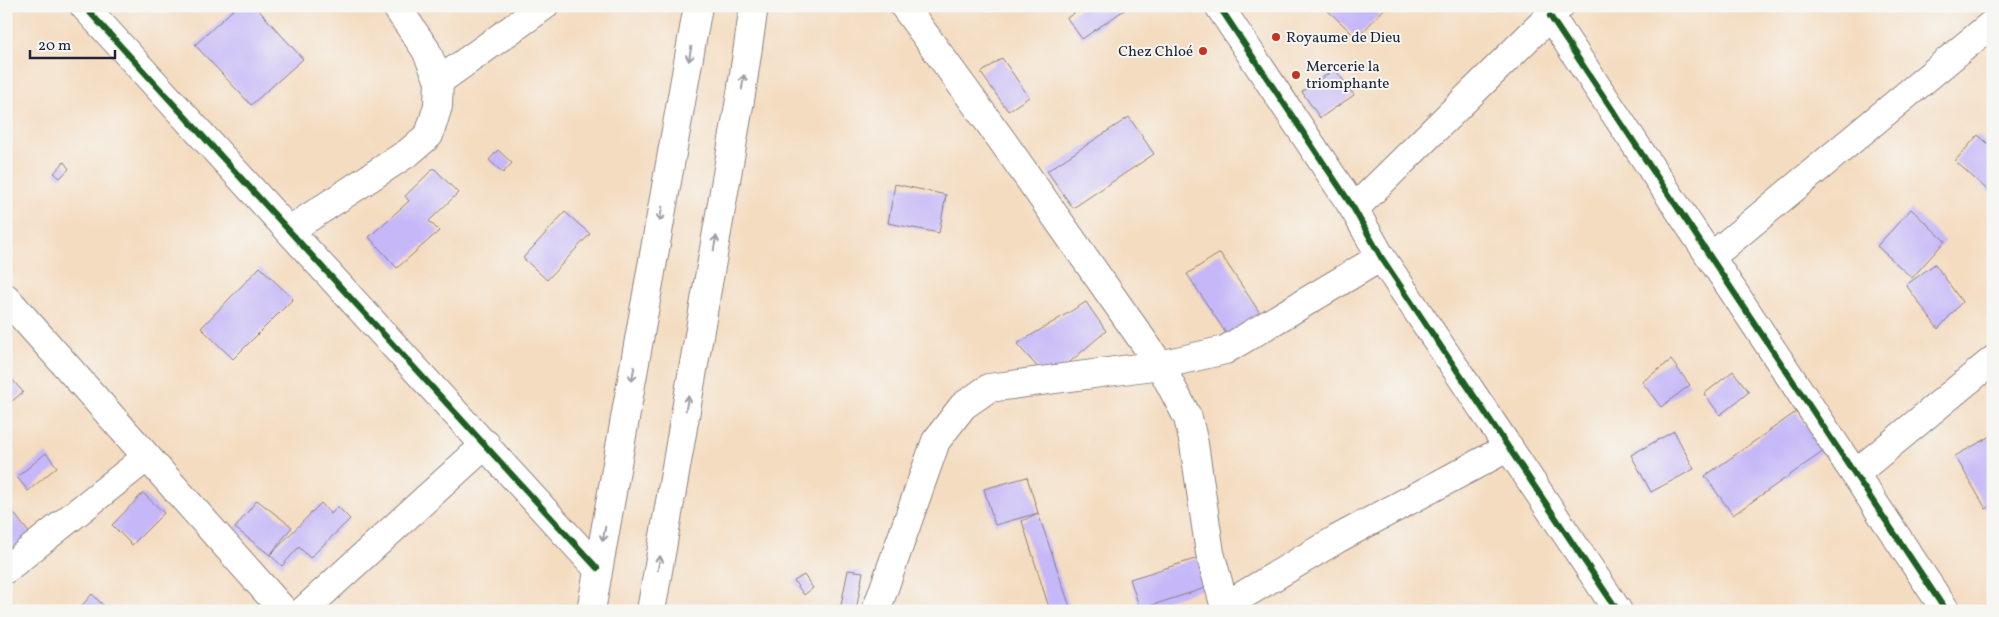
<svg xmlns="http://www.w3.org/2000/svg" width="1999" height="617" font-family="Vollkorn,serif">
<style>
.building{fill:#c5b7f8}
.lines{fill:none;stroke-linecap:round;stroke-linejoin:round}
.minor-casing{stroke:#8b7f7e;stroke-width:30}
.secondary-casing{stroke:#8b7f7e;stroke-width:30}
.minor{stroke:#fff;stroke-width:28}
.secondary{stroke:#fff;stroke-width:28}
.cycleway-casing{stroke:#f6f6f2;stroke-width:9}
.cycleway{stroke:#1b5e20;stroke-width:6}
.oneway{stroke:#9c9ca7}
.poi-dot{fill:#c8321e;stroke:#f6f6f2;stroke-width:2}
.labels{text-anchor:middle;stroke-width:4;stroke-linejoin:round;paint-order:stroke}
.poi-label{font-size:15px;fill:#22223b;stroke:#f6f6f2;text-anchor:start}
</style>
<rect width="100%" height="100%" fill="#f6f6f2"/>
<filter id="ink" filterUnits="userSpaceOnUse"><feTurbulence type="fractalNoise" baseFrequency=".02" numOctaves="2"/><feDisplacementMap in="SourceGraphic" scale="10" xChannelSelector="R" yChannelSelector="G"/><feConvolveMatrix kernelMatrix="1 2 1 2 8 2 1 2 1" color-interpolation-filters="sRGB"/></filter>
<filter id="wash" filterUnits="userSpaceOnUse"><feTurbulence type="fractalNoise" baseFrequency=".0096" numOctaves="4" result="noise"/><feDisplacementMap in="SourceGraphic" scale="20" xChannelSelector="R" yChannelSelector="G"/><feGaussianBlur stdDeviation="1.12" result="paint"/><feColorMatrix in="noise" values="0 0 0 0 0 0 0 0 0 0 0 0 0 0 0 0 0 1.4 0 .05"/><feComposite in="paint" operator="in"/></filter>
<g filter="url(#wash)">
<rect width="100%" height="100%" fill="#f4dcc0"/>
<g id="blocks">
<g class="building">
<path d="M237,6H255L303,59L251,105L195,45Z"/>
<path d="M1084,6H1130L1082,39L1067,18Z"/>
<path d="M1323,6H1387L1357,38Z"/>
<path d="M1002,58L1029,97L1008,111L981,73Z"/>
<path d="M1335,69L1354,95L1320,118L1302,92Z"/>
<path d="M1129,117L1154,154L1073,208L1047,171Z"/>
<path d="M1978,135L1993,148V195L1955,161Z"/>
<path d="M498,150L512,163L503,173L489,160Z"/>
<path d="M64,162L69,169L60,178L54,173Z"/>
<path d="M434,168L458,193L429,221L439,231L397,268L369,237L409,201L405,196Z"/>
<path d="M895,184L946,195L939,233L888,223Z"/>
<path d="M1911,209L1945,241L1912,278L1877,246Z"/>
<path d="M565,212L590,234L547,280L523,258Z"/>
<path d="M1220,253L1260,313L1227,335L1187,274Z"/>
<path d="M1935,264L1962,302L1938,329L1906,285Z"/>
<path d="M260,267L293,299L233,359L201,328Z"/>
<path d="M1086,302L1106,331L1049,380L1017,344Z"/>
<path d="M1671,360L1690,385L1661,407L1642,382Z"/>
<path d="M1733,371L1749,392L1720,415L1704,394Z"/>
<path d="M10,377L23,392L6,406V380Z"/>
<path d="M1796,412L1824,451L1733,515L1705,476Z"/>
<path d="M1674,431L1694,469L1651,492L1631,455Z"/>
<path d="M1993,435V505L1986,509L1955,456Z"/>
<path d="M46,453L57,467L28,491L17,477Z"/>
<path d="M1027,477L1038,513L1071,610L1050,611L1022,521L1038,513L995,525L984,489Z"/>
<path d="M143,493L164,513L132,545L112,525Z"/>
<path d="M257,500L292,527L270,555L235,528Z"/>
<path d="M321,503L331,514L338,507L350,519L310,558L299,547L282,566L270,555Z"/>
<path d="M9,507L34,539L6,561V510Z"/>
<path d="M1208,555L1218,584L1140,609L1130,579Z"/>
<path d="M848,570L863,572L856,611L840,610Z"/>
<path d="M804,575L813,588L804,595L794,581Z"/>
<path d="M92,594L109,611H77Z"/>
</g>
</g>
</g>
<g filter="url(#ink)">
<use href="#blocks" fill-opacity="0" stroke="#8b7f7e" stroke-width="1"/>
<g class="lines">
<g class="minor-casing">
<g id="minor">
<path d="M84,6L597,568"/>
<path d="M904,6L1001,139L1160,365L1188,418L1194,444L1210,553L1226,611"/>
<path d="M1219,6L1354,209L1381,257L1618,611"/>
<path d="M1550,16L1946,611"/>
<path d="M439,81L544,6"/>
<path d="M1354,209L1560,6"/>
<path d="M290,230L409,152L429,135L438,106L439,81L426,50L396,6"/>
<path d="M1711,257L1993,23"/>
<path d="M6,298L284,611"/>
<path d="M1855,474L1993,360"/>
<path d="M6,569L147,457"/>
<path d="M1225,606L1337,539L1509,447"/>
<path d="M303,611L486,444"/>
<path d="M876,611L936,441L963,406L989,388L1160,365L1225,350L1381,257"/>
</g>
</g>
<g class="secondary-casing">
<g id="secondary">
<path d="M591,611L698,6"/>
<path d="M651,611L741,94L754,6"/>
</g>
</g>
<use href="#minor" class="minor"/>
<use href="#secondary" class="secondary"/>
<g class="cycleway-casing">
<g id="cycleway">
<path d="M84,6L597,568"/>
<path d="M1219,6L1354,209L1381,257L1618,611"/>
<path d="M1550,16L1946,611"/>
</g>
</g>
<use href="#cycleway" class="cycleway"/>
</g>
<defs><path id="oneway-shaft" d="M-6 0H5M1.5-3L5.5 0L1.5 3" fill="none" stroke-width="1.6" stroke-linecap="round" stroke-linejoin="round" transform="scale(1.25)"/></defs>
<g class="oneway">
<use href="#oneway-shaft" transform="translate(690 54) rotate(100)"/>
<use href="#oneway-shaft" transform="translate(743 82) rotate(-81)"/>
<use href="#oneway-shaft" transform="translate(661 214) rotate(100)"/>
<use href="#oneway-shaft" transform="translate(715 243) rotate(-80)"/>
<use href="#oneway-shaft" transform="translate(633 374) rotate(100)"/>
<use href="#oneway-shaft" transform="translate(687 403) rotate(-80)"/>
<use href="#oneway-shaft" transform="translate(604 534) rotate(100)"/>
<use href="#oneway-shaft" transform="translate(659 563) rotate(-80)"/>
</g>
</g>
<g class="poi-dot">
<circle cx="1276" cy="37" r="5"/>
<circle cx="1203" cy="51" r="5"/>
<circle cx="1296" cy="75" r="5"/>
</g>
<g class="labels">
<g class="poi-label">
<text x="1286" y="42">Royaume de Dieu</text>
<text x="1193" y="56" text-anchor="end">Chez Chloé</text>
<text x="1306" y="71">Mercerie la<tspan x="1306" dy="17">triomphante</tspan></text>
</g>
</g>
<rect width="1999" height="617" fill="none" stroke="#f6f6f2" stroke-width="25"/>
<path d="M30 50v8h85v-8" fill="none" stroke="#22223b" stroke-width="2.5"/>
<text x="38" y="50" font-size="15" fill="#22223b" stroke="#f6f6f2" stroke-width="4" paint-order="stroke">20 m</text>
</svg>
